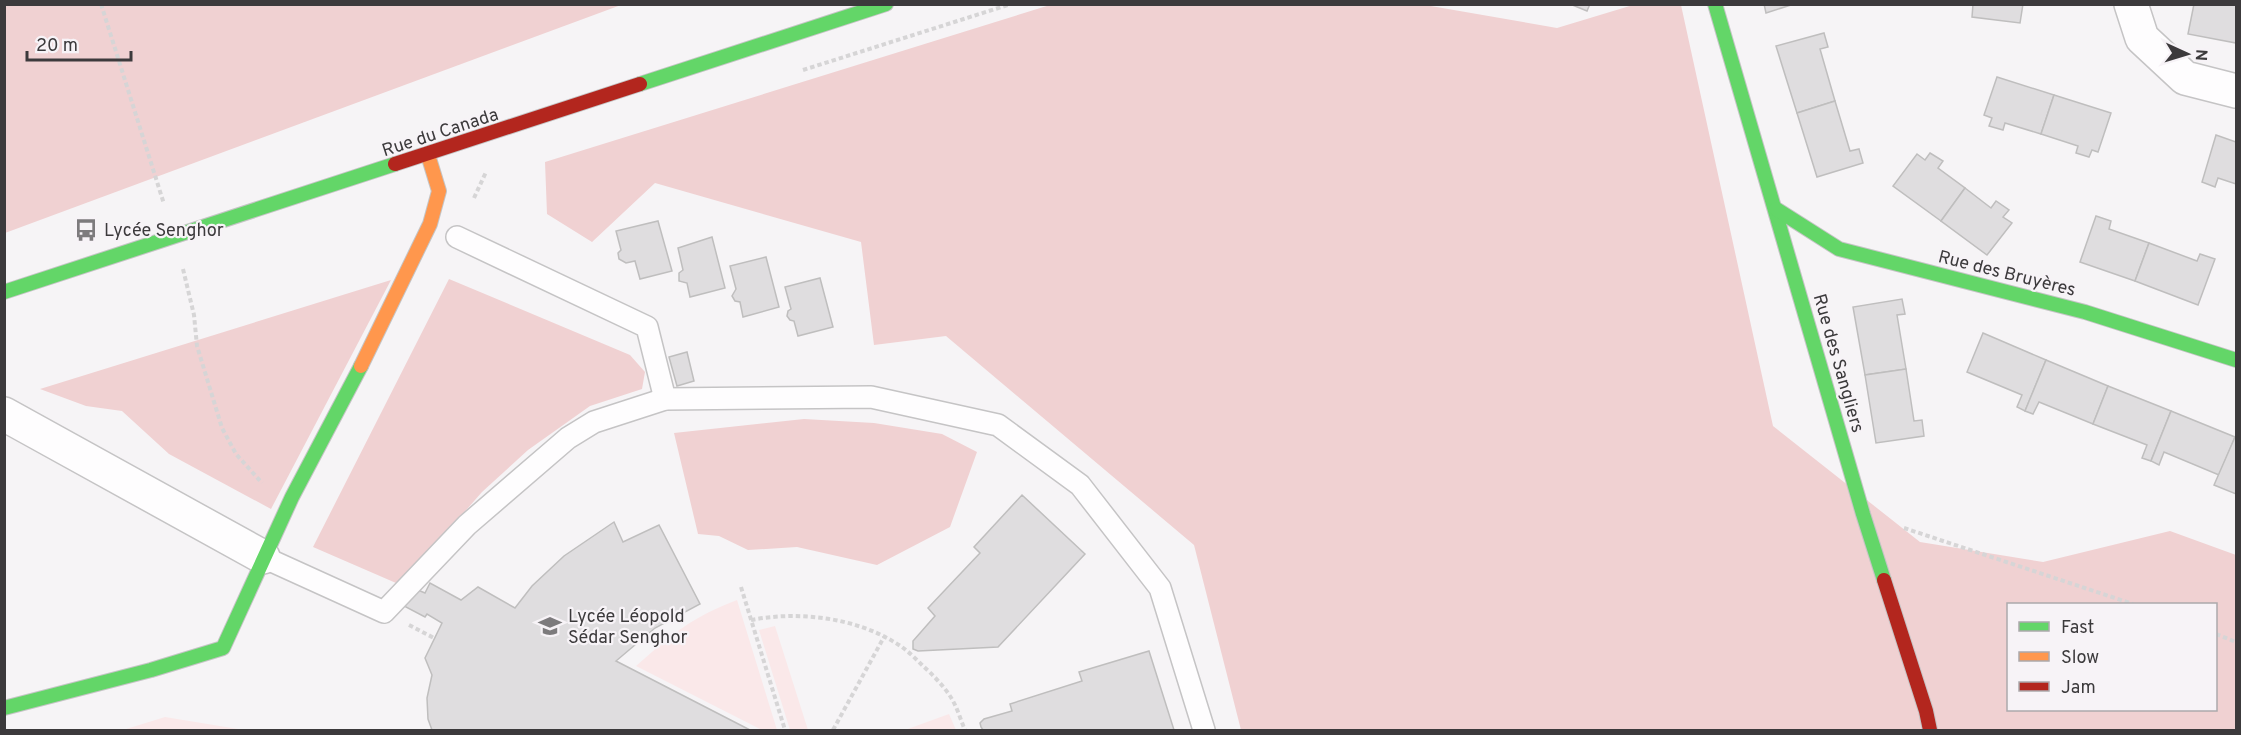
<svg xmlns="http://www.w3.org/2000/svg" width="2241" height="735" font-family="Overpass,sans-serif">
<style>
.green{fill:#fae8e9}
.forest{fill:#f0d1d2;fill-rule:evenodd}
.building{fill:#dfdddf;stroke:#bfbebe;stroke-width:1.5}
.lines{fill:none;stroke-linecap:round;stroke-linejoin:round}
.lane-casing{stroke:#c5c4c5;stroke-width:24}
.street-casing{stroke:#c5c4c5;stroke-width:36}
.fast-casing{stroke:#c5c4c5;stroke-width:16}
.slow-casing{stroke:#c5c4c5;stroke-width:16}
.jam-casing{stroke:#c5c4c5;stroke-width:16}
.path{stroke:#d6d5d6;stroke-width:4;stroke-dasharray:4.5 3;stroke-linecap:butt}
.lane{stroke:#fefdfe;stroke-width:21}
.street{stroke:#fefdfe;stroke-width:33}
.fast{stroke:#63d668;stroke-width:14}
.slow{stroke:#ff974d;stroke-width:14}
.jam{stroke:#b3261e;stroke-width:14}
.labels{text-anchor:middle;stroke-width:4.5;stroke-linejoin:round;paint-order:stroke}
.street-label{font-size:18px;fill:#3c3a3c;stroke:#f7f3f7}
.poi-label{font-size:18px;fill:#3c3a3c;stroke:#f7f3f7;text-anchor:start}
</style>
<rect width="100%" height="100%" fill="#f6f4f6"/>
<g class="green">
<path d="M737,600L777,730H762L636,666C672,634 692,617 737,600Z"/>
<path d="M775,626L808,730H790L759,630Z"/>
<path d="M949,714L956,730H905Z"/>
<path d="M165,717L244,730H123Z"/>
</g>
<g class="forest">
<path d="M5,4H621V5L5,233Z"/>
<path d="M1050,5H1425L1557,28L1633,5H1681L1773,426L1920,542L2043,562L2170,531L2236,555V730H1241L1194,545L946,336L874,345L861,242L655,183L592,242L547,214L545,162ZM2008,604H2216V710H2008Z"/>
<path d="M449,279L630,355L645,372L642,389L590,406L528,450L482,492L439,541L396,583L313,547Z"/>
<path d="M391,280L271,509L169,454L122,411L86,406L40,389Z"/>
<path d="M804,419L874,423L942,434L977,452L950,527L877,565L797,547L748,550L719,536L698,534L674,433Z"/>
</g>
<g class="building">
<path d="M1570,4H1590L1587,11Z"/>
<path d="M1764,4H1794L1766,13Z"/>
<path d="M1973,4H2023L2020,23L1972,17Z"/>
<path d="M2194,4H2236V43L2188,34Z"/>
<path d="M1824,33L1828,47L1820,49L1835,101L1797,113L1776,46Z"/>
<path d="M1997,77L2054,95L2041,134L2005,123L2003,130L1989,126L1992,118L1984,115Z"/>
<path d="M2054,95L2111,113L2098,152L2092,150L2089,157L2076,153L2078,146L2041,134Z"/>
<path d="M1835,101L1850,151L1859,149L1863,163L1817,177L1797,113Z"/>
<path d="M2216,135L2236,142V184L2218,178L2215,187L2202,182Z"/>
<path d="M1930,153L1943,161L1938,168L1965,188L1941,221L1893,186L1917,154L1925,160Z"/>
<path d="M1965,188L1991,208L1996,201L2009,210L2003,217L2012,223L1987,255L1941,221Z"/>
<path d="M2096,216L2111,221L2109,229L2149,243L2135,281L2080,262Z"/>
<path d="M658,221L672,271L640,279L635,261L626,263L619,259L618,253L621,250L616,231Z"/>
<path d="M712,237L725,288L690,297L687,283L679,281V273L683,270L678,248Z"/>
<path d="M2149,243L2197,261L2200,254L2215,259L2198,305L2135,281Z"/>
<path d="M766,257L779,307L743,317L740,302L735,301L732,296L736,289L730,266Z"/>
<path d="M820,278L833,327L798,336L794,321L790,320L787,316L788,311L791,309L785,287Z"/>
<path d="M1902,299L1905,314L1897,315L1906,369L1865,375L1853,307Z"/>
<path d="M1983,333L2046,360L2025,411L2017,407L2022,395L1967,372Z"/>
<path d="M687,352L694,381L677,386L669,357Z"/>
<path d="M2046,360L2108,386L2093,424L2039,402L2033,414L2025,411Z"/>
<path d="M1906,369L1914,421L1922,420L1924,436L1876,443L1865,375Z"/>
<path d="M2108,386L2171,411L2151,461L2142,458L2147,445L2093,424Z"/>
<path d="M2171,411L2235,437L2219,475L2164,452L2159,465L2151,461Z"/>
<path d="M2235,437L2236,438V494L2214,485Z"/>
<path d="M1022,495L1085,554L998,647L918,651L913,649V641L935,616L928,608L980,553L974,547Z"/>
<path d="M614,522L623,542L659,525L700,604L655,628L616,661L750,730H432L428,719L427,698L432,675L425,658L442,623L427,614L425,617L404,606L413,588L425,593L430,583L461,600L478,587L515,608L532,586L564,556Z"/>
<path d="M1149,651L1174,730H983L981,727L980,723L984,719L1012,711L1010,704L1082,681L1079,672Z"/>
</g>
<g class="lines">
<g class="lane-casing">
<g id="lane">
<path d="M457,237L647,327L665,399"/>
<path d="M263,557L384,612L467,525L568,438L594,422L665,399L871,397L998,425L1080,485L1160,588L1204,730"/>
</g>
</g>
<g class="street-casing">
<g id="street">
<path d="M2131,4L2142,38L2185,78L2236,91"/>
<path d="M4,414L263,557"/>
</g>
</g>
<g class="fast-casing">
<g id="fast">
<path d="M1715,4L1863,514L1884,580"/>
<path d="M640,84L886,4"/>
<path d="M1776,209L1839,249L2085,312L2236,360"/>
<path d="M4,292L395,164"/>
<path d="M4,708L151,670L223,648L292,497L361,366"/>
</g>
</g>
<g class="slow-casing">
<path id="slow" d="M361,366L430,224L439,191L428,155"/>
</g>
<g class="jam-casing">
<g id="jam">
<path d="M395,164L640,84"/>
<path d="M1884,580L1926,711L1930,730"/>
</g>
</g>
<g class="path">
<path d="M101,4L164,204"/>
<path d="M803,70L1011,4"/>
<path d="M474,198L486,172"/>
<path d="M183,269L194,315L197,346L222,428L236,454L262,483"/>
<path d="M1904,528L2133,604"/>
<path d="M741,587L785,730"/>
<path d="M751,620C797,611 853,617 894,642C905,648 914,657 923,666C933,675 946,688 953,701C958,710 961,721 965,730"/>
<path d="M409,625L434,638"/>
<path d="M2216,634L2236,642"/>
<path d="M833,730L884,637"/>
</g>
<use href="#lane" class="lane"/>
<use href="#street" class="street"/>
<use href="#fast" class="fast"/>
<use href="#slow" class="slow"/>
<use href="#jam" class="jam"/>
</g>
<defs>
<g id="bus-bare" transform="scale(1.8)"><path d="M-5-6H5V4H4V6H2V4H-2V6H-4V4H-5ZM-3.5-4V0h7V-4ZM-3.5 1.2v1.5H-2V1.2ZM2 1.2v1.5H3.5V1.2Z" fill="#7d7b7d" stroke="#f7f3f7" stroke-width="2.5" paint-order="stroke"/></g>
<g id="school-bare" transform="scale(1.8)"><path d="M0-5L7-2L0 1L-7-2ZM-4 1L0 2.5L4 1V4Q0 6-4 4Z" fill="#7d7b7d" stroke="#f7f3f7" stroke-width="2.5" paint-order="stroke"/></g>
</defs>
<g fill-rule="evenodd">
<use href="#bus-bare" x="86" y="230"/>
<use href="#school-bare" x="550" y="626"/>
</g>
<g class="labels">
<g class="street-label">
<text transform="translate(440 132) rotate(-18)" y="6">Rue du Canada</text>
<text transform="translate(2007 273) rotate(14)" y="6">Rue des Bruyères</text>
<text transform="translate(1839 363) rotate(74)" y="6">Rue des Sangliers</text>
</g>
<g class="poi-label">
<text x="104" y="236">Lycée Senghor</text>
<text x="568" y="622">Lycée Léopold<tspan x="568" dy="21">Sédar Senghor</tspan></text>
</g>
</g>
<rect width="2241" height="735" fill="none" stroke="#3c3a3c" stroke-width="12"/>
<rect x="2007" y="603" width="210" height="108" fill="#f7f3f7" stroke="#aca9ac" stroke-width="1.5"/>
<rect x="2019" y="622" width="30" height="9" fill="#63d668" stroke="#aca9ac" stroke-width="1.5"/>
<text x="2061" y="633" font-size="18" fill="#3c3a3c">Fast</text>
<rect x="2019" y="652" width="30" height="9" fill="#ff974d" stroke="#aca9ac" stroke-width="1.5"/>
<text x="2061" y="663" font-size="18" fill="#3c3a3c">Slow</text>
<rect x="2019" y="682" width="30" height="9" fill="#b3261e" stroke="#aca9ac" stroke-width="1.5"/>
<text x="2061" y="693" font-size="18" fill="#3c3a3c">Jam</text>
<g transform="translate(2187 54) rotate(94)" stroke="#f7f3f7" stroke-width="4.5" paint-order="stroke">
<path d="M0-4.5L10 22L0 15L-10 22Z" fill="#3c3a3c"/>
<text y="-9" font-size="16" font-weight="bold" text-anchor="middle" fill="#3c3a3c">N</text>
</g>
<path d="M27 51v9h104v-9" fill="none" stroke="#3c3a3c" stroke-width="3"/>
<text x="36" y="51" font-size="18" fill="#3c3a3c" stroke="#f7f3f7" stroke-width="4.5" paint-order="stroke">20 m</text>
</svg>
